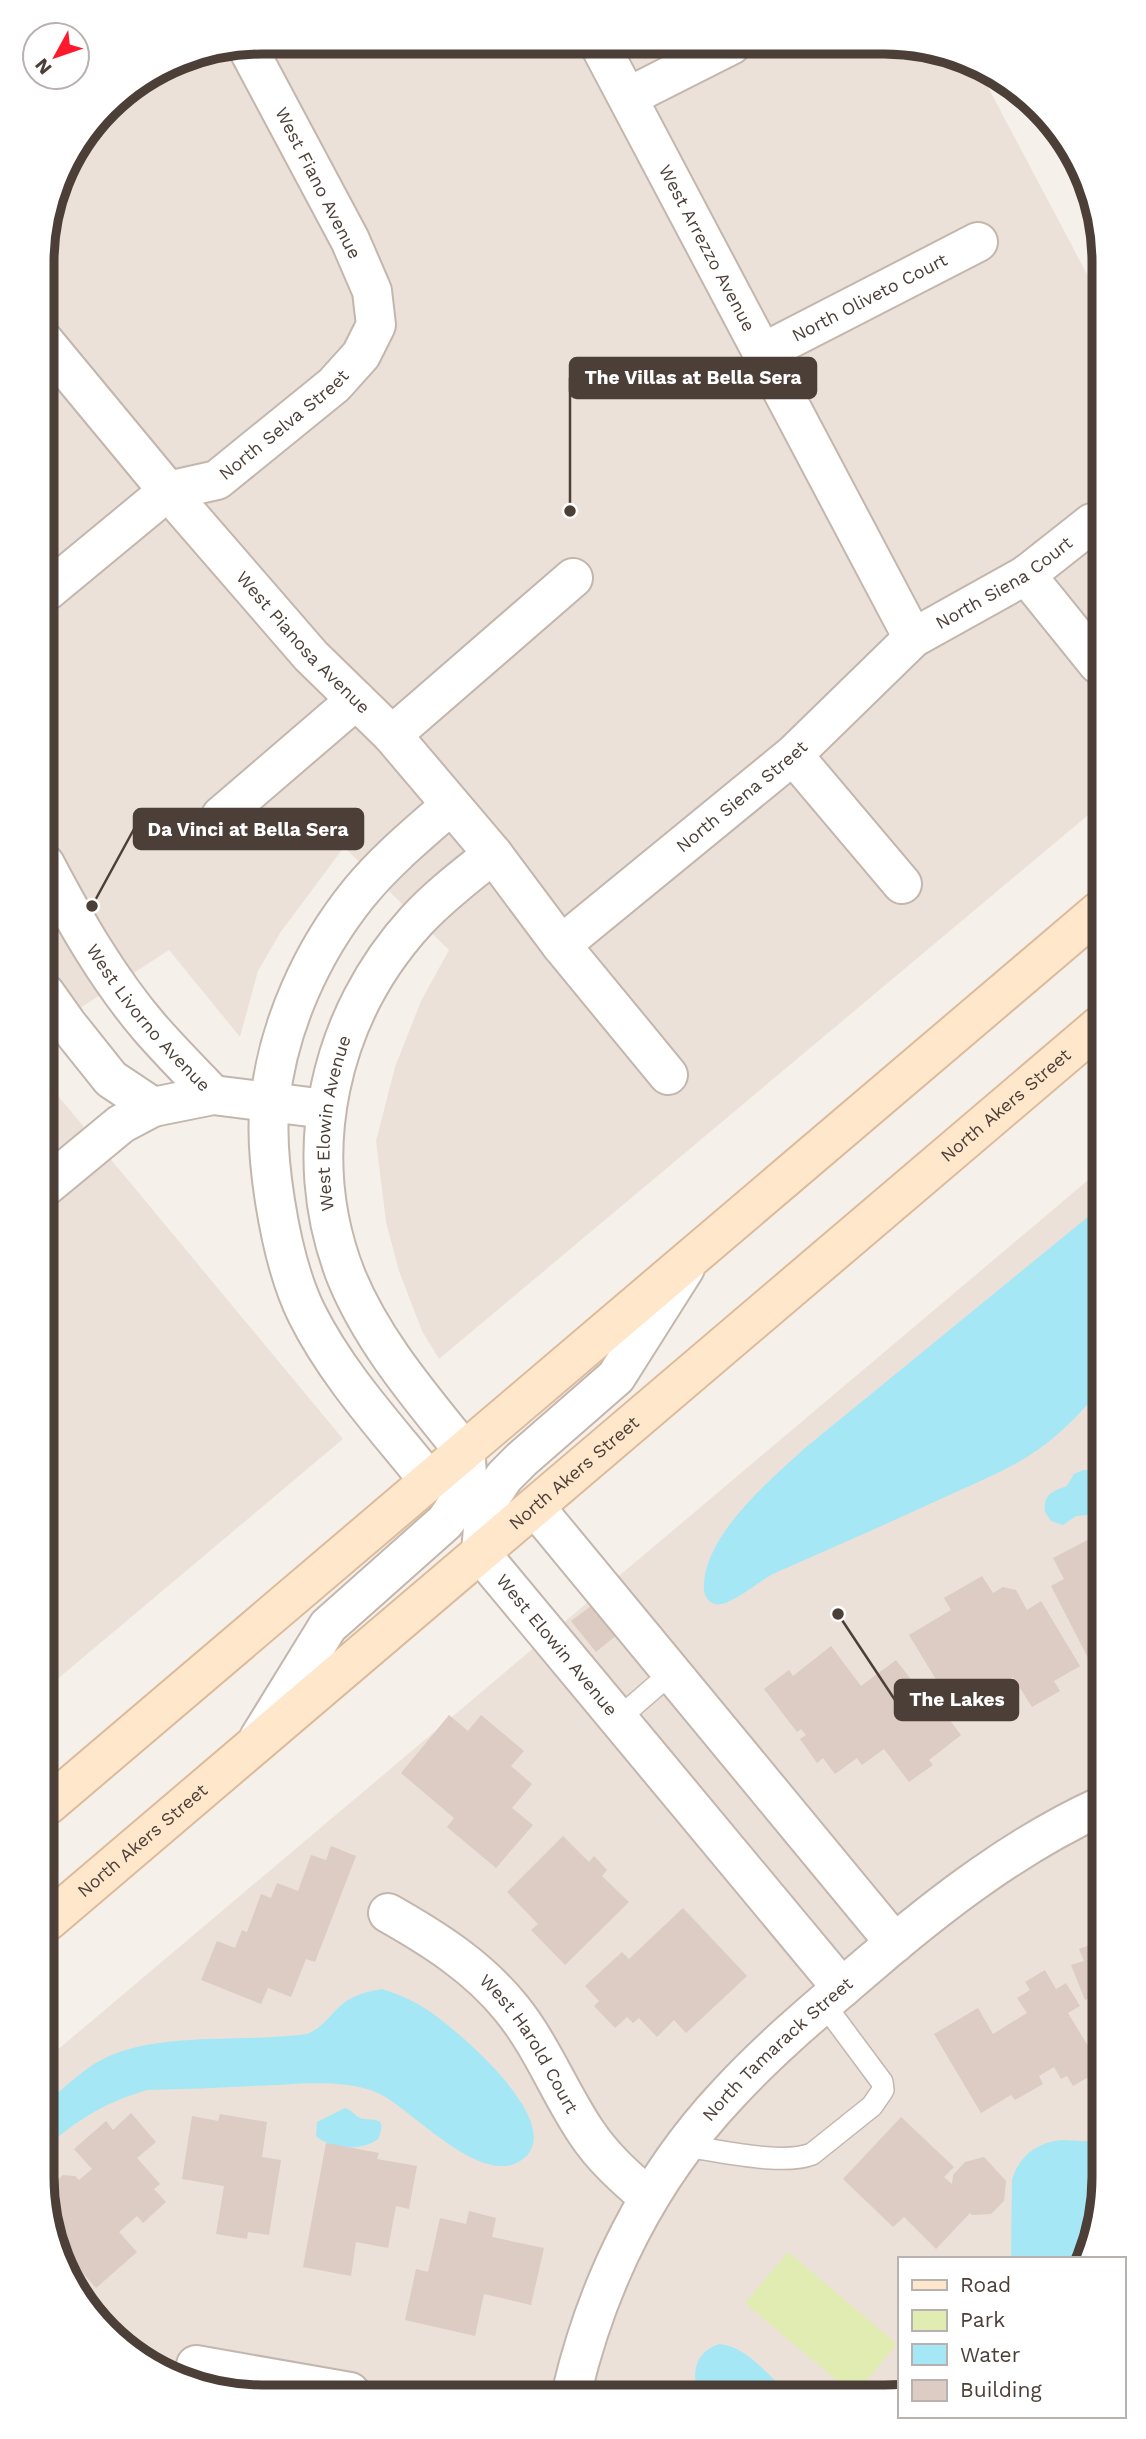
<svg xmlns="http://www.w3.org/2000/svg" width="1146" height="2439" font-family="'Work Sans',sans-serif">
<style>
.residential{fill:#ebe1d9}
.green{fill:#e0ecb2}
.water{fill:#a5e7f5}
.building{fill:#dcccc3}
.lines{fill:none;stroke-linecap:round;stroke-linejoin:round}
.service-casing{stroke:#c3b6ad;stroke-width:24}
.minor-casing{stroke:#c3b6ad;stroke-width:42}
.secondary-casing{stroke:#dcbb9b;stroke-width:42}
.service{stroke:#fff;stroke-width:21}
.minor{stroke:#fff;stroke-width:38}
.secondary{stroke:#ffe7cc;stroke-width:38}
.labels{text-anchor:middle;stroke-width:6;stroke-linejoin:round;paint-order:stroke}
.street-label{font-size:18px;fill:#4c3f38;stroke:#fff}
.rim{fill:none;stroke:#4c3f38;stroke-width:9}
.leader{fill:none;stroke:#4c3f38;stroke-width:2.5}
.callout-dot{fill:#4c3f38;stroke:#fff;stroke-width:2.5}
.callout{fill:#4c3f38;stroke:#4c3f38;stroke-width:2.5}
.callout-label{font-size:19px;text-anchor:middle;font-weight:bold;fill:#fff}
</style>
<rect width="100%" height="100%" fill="#f6f0eb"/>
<g class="residential">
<path d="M262,42L927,46L980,72L1097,293L1099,806L439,1359L422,1331L399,1271L386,1222L376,1141L395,1067L421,1001L449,950L344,847L280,933L258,971L240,1037L169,950L45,1031L43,247L65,164L117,97L178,59Z"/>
<path d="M45,1080L343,1439L48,1687Z"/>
<path d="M1100,1170L1103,2192L1088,2259H899V2390L219,2393L117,2342L79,2299L50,2235L49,2057Z"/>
</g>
<path class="green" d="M788,2252L897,2344L859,2390H848L745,2303Z"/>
<g class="water">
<path d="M1100,1207L1101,1389C1079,1415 1056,1439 1027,1457C1001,1473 973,1484 945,1497C889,1523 832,1548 775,1573C761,1579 729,1608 715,1604C705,1601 703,1591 704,1582C709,1531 769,1481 805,1448Z"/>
<path d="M1083,1470H1093L1101,1478C1101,1489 1096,1497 1096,1508L1088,1515L1076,1516L1063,1525L1051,1521L1045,1512C1043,1494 1053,1491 1067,1486L1074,1474Z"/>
<path d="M382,1989C398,1994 412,2000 426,2009C454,2027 569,2123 523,2159C483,2190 413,2110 380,2094C345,2077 292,2085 254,2086C218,2088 183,2089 147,2090C109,2101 79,2118 49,2145V2101C67,2085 83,2069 105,2058C161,2031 245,2043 307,2034C326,2027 333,2008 350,1999C360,1993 371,1991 382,1989Z"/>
<path d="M345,2108C352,2110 354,2115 360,2118C372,2122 389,2114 378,2139C362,2151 332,2150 316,2136L317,2122Z"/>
<path d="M1061,2140L1103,2142V2192L1088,2259H1011L1012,2180C1019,2156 1036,2143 1061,2140Z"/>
<path d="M719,2344C745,2346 767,2373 784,2390L697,2391C692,2369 697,2352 719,2344Z"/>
</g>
<g class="building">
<path d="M1101,1533L1102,1685L1051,1586L1064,1579L1053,1558Z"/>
<path d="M982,1576L993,1593L1003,1587L1016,1590L1027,1610L1041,1601L1080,1666L1054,1681L1060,1691L1032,1707L1013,1677L964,1706L949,1681L940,1686L909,1635L951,1610L944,1598Z"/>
<path d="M595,1603L619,1633L596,1652L571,1621Z"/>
<path d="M831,1646L861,1686L896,1660L927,1700L932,1697L961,1735L929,1760L933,1765L909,1782L884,1749L862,1765L857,1758L835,1774L823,1758L817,1763L800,1739L806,1735L801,1729L797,1732L764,1689L789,1670L793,1676Z"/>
<path d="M449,1715L468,1731L481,1715L524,1751L511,1766L532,1784L512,1808L533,1825L496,1868L447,1827L454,1818L401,1773Z"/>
<path d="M563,1836L589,1862L594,1856L607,1870L602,1876L629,1902L565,1965L531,1930L538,1924L507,1892Z"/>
<path d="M331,1846L356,1856L315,1962L306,1959L291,1997L268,1988L261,2004L201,1980L217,1941L235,1948L242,1930L247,1932L261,1894L271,1898L277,1883L298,1891L311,1855L326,1860Z"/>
<path d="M683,1908L747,1976L686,2033L674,2020L657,2037L639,2018L633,2023L627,2017L615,2028L594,2006L599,2001L585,1986L622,1952L629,1959Z"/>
<path d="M1103,1940V2017L1095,1996L1085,2000L1071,1965L1084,1961L1079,1949Z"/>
<path d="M1045,1970L1056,1989L1066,1983L1080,2006L1068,2013L1102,2069L1073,2086L1067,2076L1061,2079L1054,2067L1039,2076L1043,2084L1015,2100L1011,2095L981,2113L934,2034L978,2008L993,2034L1027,2013L1017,1998L1030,1990L1025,1982Z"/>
<path d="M131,2113L156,2142L137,2158L160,2184L154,2189L166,2202L143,2223L137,2216L119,2232L137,2252L96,2288L68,2256L63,2260L59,2255L50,2235V2208L55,2203L50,2198V2187L63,2175L75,2176L79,2180L92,2169L74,2149L106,2121L113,2130Z"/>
<path d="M220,2114L267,2122L262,2157L281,2160L269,2235L248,2232L247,2239L216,2234L224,2186L182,2179L192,2116L218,2121Z"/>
<path d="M901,2117L954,2167L944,2177L952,2184L953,2175L965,2162L984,2157L1006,2181L1004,2201L991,2214L972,2215L970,2213L936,2249L904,2217L893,2227L843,2179Z"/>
<path d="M326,2143L379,2153L377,2159L417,2166L409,2209L396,2206L388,2248L356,2242L351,2276L303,2267Z"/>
<path d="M469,2211L496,2218L492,2237L544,2248L531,2305L484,2294L475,2336L405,2320L416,2269L428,2272L440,2218L466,2224Z"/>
</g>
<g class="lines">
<g class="service-casing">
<g id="service">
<path d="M618,1719L671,1673"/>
<path d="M684,2146C718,2150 782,2166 812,2154L872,2106L883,2090L882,2082L824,2004"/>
</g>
</g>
<g class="minor-casing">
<g id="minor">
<path id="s1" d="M599,44L913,638"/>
<path d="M628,97L731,45"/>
<path id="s2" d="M43,340L168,491L311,656L392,735L493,854L561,945L668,1075"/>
<path id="s3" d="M762,353L978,242"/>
<path d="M1026,575L1098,664"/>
<path id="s4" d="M47,591L168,491L217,480L334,385L361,355L376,325L372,291L350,240L246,45"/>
<path d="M392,735L573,578"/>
<path d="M793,755L902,884"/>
<path d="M221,816L356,700"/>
<path id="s5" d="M45,864C75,921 108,979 150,1028C170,1051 192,1073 213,1095"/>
<path id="s6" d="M561,945L793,755L913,638L1026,575L1092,523"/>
<path d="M45,993L67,1024L111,1079L153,1107L213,1095L326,1109"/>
<path d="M46,1186L121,1124L153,1107"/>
<path id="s7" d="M685,1268L616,1377L522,1459L504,1477L492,1495L484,1514L481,1554L842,1988"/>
<path d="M429,1481C386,1427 338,1376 307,1314C290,1280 281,1239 275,1201C270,1169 266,1133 270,1101C278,1026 312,951 359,893C386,860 419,833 451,805"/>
<path d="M535,1507L895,1943"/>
<path id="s8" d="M259,1738L328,1626L445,1522C462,1499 472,1480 464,1451C420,1396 373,1342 346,1276C298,1153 329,1016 417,920C440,895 467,875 493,854"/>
<path id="s9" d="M388,1913C434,1939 478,1967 511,2008C542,2046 559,2092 586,2132C603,2158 626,2178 649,2198"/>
<path d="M196,2365L350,2392"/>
<path id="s10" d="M572,2391C598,2281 649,2178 727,2095C771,2047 822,2005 871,1963C941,1903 1018,1844 1102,1806"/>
</g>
</g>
<g class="secondary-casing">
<g id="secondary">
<path d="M48,1805L1099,911"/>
<path id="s11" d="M48,1921L1099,1026"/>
</g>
</g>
<use href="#service" class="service"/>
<use href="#minor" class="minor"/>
<use href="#secondary" class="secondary"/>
</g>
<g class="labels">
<g class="street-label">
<text transform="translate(318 183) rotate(63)" y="6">West Fiano Avenue</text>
<text dy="6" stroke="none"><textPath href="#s1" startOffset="231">West Arrezzo Avenue</textPath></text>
<text dy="6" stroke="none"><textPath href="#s3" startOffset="121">North Oliveto Court</textPath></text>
<text dy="6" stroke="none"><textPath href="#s4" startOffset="294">North Selva Street</textPath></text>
<text dy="6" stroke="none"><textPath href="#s6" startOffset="574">North Siena Court</textPath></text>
<text dy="6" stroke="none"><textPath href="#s2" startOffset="399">West Pianosa Avenue</textPath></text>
<text dy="6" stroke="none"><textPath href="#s6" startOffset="234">North Siena Street</textPath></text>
<text dy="6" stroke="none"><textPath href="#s5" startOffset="186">West Livorno Avenue</textPath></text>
<text dy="6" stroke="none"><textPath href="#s11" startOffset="1258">North Akers Street</textPath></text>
<text dy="6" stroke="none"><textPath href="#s8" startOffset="733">West Elowin Avenue</textPath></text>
<text dy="6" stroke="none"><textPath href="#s11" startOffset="691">North Akers Street</textPath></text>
<text dy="6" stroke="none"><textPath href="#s7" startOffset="480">West Elowin Avenue</textPath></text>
<text dy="6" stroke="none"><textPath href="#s11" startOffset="124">North Akers Street</textPath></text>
<text dy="6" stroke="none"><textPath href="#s9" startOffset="196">West Harold Court</textPath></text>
<text dy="6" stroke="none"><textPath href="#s10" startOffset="406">North Tamarack Street</textPath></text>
</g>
</g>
<path d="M0 0H1146V2439H0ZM262 54H884A208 208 0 0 1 1092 262V2177A208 208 0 0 1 884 2385H262A208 208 0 0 1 54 2177V262A208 208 0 0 1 262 54Z" fill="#fff" fill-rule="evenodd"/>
<path class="rim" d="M262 54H884A208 208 0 0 1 1092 262V2177A208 208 0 0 1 884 2385H262A208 208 0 0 1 54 2177V262A208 208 0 0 1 262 54Z"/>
<path class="leader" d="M570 511L570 378M92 906L134 829M838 1614L895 1700"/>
<g class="callout-dot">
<circle cx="570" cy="511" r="7"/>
<circle cx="92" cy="906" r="7"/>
<circle cx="838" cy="1614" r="7"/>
</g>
<g class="callout">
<rect x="570" y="358" width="246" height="40" rx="7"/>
<rect x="134" y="809" width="229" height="40" rx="7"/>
<rect x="895" y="1680" width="123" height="40" rx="7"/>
</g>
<g class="callout-label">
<text x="693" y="384">The Villas at Bella Sera</text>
<text x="248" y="836">Da Vinci at Bella Sera</text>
<text x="957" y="1706">The Lakes</text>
</g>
<rect x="898" y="2257" width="228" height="161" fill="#ffffff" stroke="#b7b2af" stroke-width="2"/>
<rect x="912" y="2280" width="35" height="10" fill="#ffe7cc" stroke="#b7b2af" stroke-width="2"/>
<text x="960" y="2292" font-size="21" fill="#4c3f38">Road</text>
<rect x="912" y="2310" width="35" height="21" fill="#e0ecb2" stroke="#b7b2af" stroke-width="2"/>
<text x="960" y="2327" font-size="21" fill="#4c3f38">Park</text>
<rect x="912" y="2344" width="35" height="21" fill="#a5e7f5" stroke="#b7b2af" stroke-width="2"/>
<text x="960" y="2362" font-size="21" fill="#4c3f38">Water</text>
<rect x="912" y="2380" width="35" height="21" fill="#dcccc3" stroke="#b7b2af" stroke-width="2"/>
<text x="960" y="2397" font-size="21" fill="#4c3f38">Building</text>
<g transform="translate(56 56) rotate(230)"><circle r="33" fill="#ffffff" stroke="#b7b2af" stroke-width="2"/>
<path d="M0-5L12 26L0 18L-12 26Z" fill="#ff192d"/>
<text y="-10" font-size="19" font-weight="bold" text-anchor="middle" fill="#4c3f38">N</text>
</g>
</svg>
